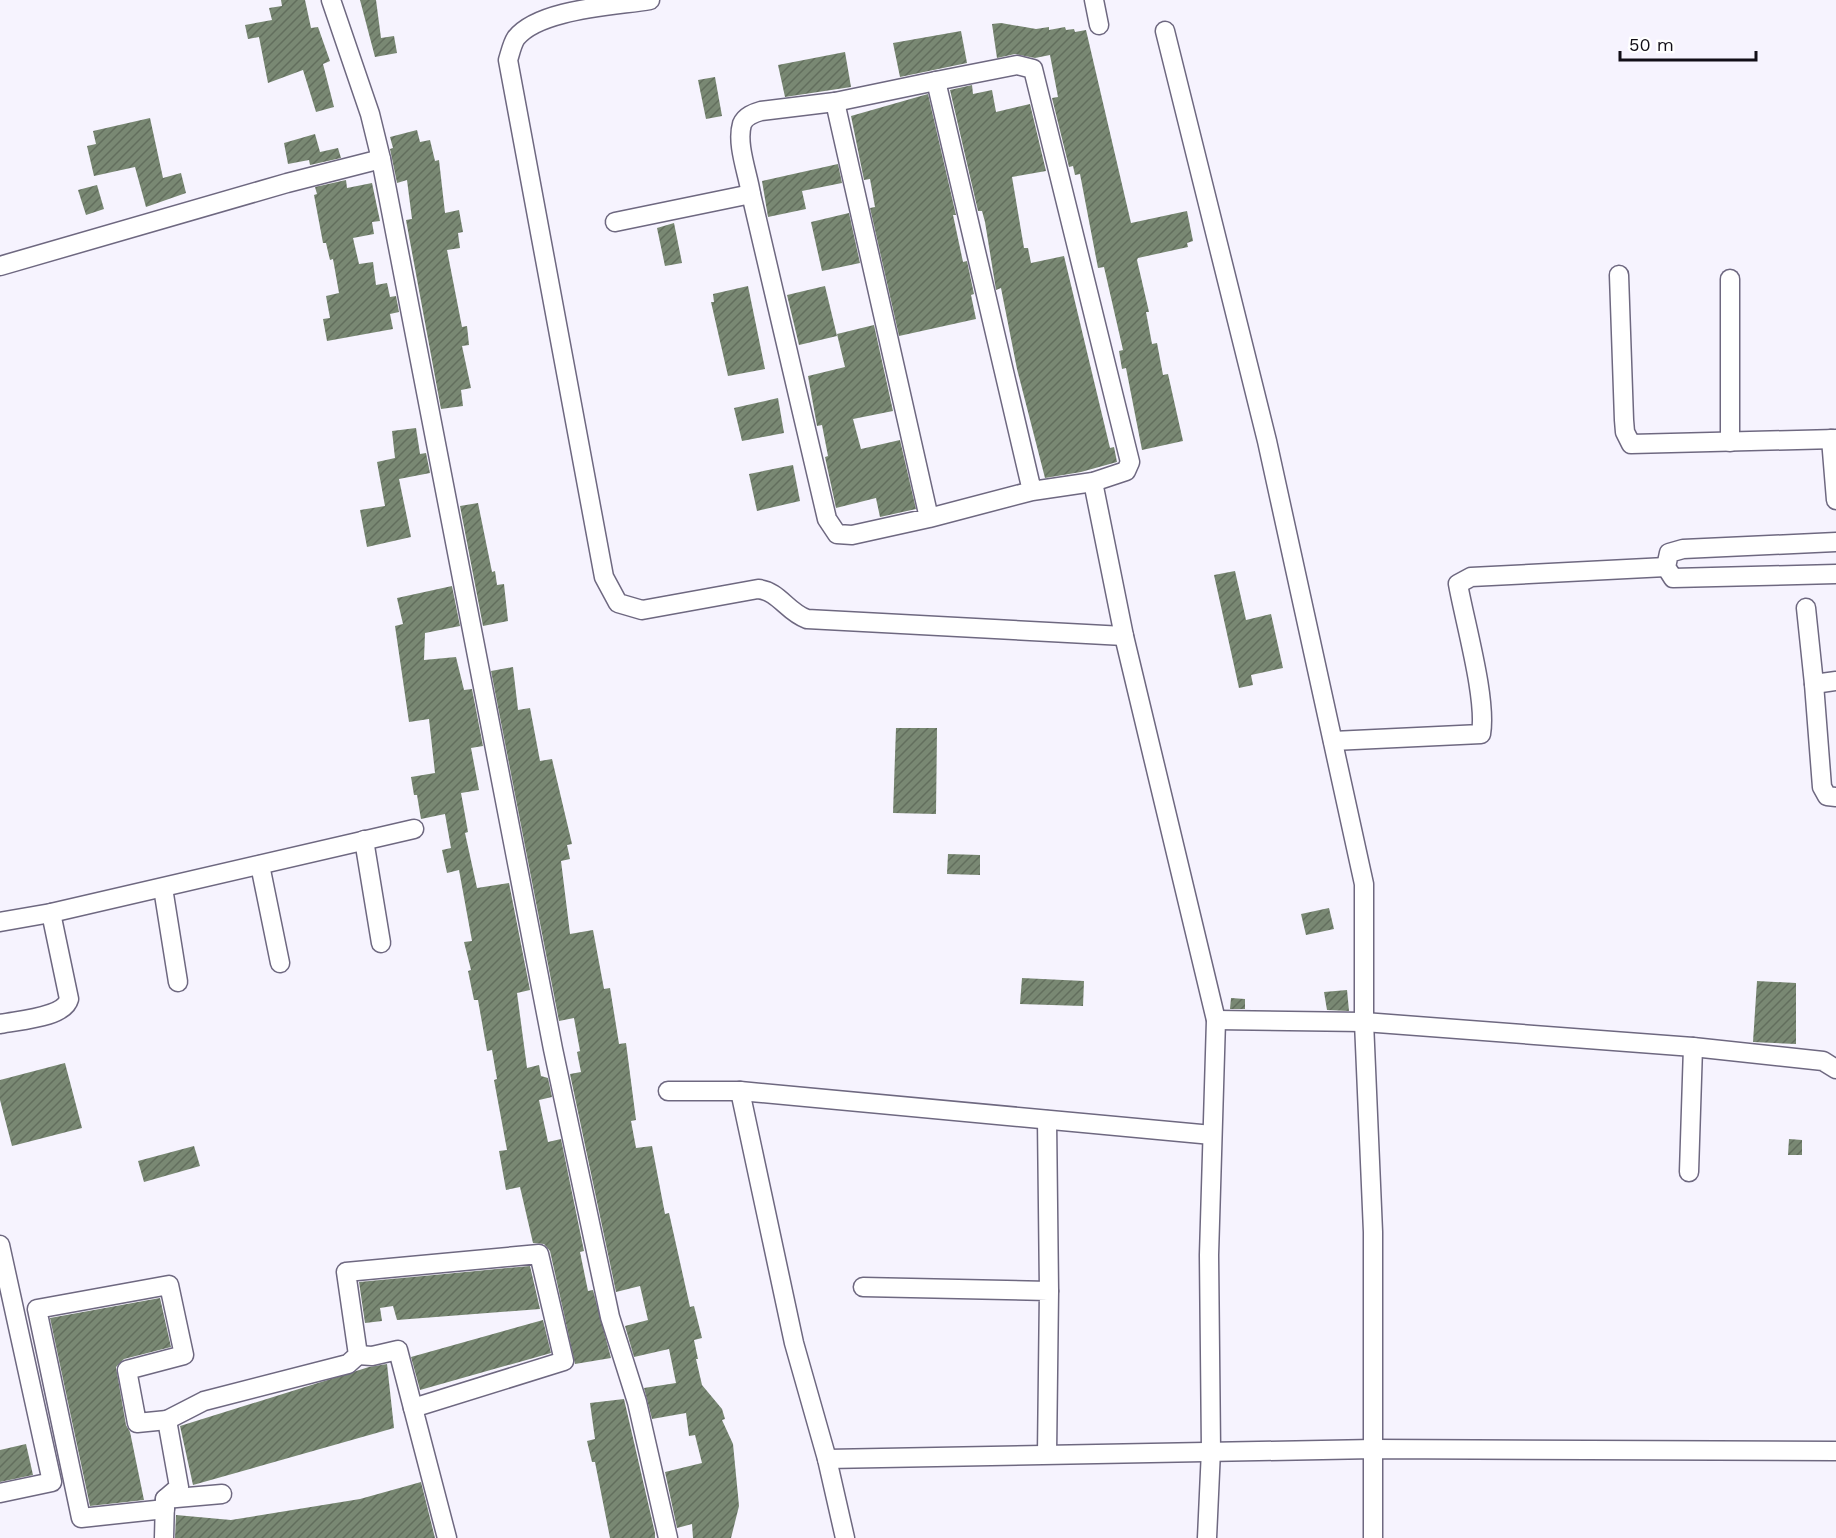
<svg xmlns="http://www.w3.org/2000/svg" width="1836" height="1538" font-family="'Work Sans',sans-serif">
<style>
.building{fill:url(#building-hatch)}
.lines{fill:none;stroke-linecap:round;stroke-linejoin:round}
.minor-casing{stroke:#6e6880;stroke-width:21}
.minor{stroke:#fff;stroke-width:18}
</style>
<defs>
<pattern id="building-hatch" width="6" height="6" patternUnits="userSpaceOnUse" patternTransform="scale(1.5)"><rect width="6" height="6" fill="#798873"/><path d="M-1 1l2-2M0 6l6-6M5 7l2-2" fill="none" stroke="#626e5d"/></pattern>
</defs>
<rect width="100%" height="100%" fill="#f6f3fe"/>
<g class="building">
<path d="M281,0H305L311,28L318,27L330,61L323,64L334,107L316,112L303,70L268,83L259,37L248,39L245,25L272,20L269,8L282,6Z"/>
<path d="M360,0H376L381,38L394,36L397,53L375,57Z"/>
<path d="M1001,23L1036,29L1049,27V30L1065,27L1066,30L1074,29L1075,32L1086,30L1131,223L1187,211L1193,241L1187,243L1188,247L1138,258L1137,260L1149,312H1146L1152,344L1157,343L1163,375L1168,374L1183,441L1142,450L1126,368L1122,369L1119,351L1123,350L1104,267L1098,268L1080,174L1075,175L1073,166L1069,167L1052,98L1058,97L1050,55L1035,58L1015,54L997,58L992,24Z"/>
<path d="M961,31L967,63L900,77L893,43Z"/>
<path d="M845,52L851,87L785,97L778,65Z"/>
<path d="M715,77L722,116L706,119L698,80Z"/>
<path d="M972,85L973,94L992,90L996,112L1030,104L1046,171L1012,177L1024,248H1028L1031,263L1064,256L1110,448L1114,447L1117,462L1081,472L1045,478L1017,369L1001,288L996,290L985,222L982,211H978L950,90Z"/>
<path d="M928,94L956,215H953L963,262L967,261L974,294L971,295L976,319L899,336L870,208L875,207L870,179L864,180L851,116Z"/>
<path d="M150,118L163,178L181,173L186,193L146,207L135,167L94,176L87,146L96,144L93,131Z"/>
<path d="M417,130L420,142L430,140L435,161L439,160L445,213L459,210L463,232L458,233L460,248L447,250L462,327L467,326L469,345L462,346L471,388L461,390L463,406L441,409L406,220L412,219L407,180L397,183L390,149L393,148L390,137Z"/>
<path d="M315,134L320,152L338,148L341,158L310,165L309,160L288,164L284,143Z"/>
<path d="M838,164L842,183L802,191L806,209L768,217L762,181Z"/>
<path d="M346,180L347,188L372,183L380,221L372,222L374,234L353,238L359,264L373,262L376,285L387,283L390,297L396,296L399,312L390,314L393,329L327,341L323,319L330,318L326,296L339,293L333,259L330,260L326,243H323L314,195L317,194L315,187Z"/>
<path d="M97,185L104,209L86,215L78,190Z"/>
<path d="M849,213L860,263L822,271L811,222Z"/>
<path d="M674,223L682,263L665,266L657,228Z"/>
<path d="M748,286L765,369L728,376L711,302H714L713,294Z"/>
<path d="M825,286L837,336L799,345L787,295Z"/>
<path d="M874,325L893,411L853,419L861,449L900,440L916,509L880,517L876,498L836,508L825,457L828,456L822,425L817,426L808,376L845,367L837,334Z"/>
<path d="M778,398L784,433L742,441L734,408Z"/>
<path d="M416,428L420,454L426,453L430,473L399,479L411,537L367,547L360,510L385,506L377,462L395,458L392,431Z"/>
<path d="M793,465L800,501L757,511L749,474Z"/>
<path d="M478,503L492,572L495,571L497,585L504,584L508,621L483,626L460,506Z"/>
<path d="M1235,571L1246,620L1271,614L1283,668L1251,675L1253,685L1239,688L1214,575Z"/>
<path d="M452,586L460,626L425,633L424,660L456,657L464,690L472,689L483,746L471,748L479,790L461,793L468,832L465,833L477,888L509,883L530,990L517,993L527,1068L539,1065L541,1076L548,1078L552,1097L539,1100L548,1142L561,1139L584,1251L580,1252L588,1291L593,1290L611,1358L575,1364L550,1251L544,1244L533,1243L520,1187L506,1190L499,1151L507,1150L494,1080L497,1079L492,1050L487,1051L478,1000H474L468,971L471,970L464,942L472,941L459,870L447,873L442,850L451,848L445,814L421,819L417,795H414L411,777L435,773L429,719L409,722L395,626L403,624L397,598Z"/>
<path d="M513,667L518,710L530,708L540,761L552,759L572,844L567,845L570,859L561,861L570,934L593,930L604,989L610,988L619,1044L626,1043L636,1120L631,1121L636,1148L652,1146L665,1214L669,1213L690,1307L694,1306L702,1338L694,1340L698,1359H696L702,1385L722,1409L725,1419L722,1420L733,1444L739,1506L731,1538H693L692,1524L677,1528L665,1472L702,1463L695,1435L689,1436L686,1413L652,1419L644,1388L676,1383L669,1349L634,1357L625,1326L648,1320L640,1286L616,1292L570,1074L581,1072L577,1052L580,1051L574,1018L559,1021L491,671Z"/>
<path d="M896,728H937L936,814L893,813Z"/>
<path d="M948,854L980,855V875L947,874Z"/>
<path d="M1329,908L1334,929L1306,935L1301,914Z"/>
<path d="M1022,978L1084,981L1083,1006L1020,1004Z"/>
<path d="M1757,981L1796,983V1044L1753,1042Z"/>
<path d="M1347,990L1349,1011L1327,1010L1324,992Z"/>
<path d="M1231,998L1245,999V1009H1230Z"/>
<path d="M65,1063L82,1128L12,1146L0,1100V1080Z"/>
<path d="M1789,1139L1802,1140V1155H1788Z"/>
<path d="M194,1146L200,1166L144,1182L138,1161Z"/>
<path d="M530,1266L540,1309L397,1320L393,1306L380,1308L382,1321L365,1323L359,1282Z"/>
<path d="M160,1298L171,1347L124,1359L116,1367L126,1425L130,1432L144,1500L90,1506L50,1318Z"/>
<path d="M543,1320L551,1353L420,1390L411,1357Z"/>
<path d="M387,1364L394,1428L193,1485L180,1426L369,1367Z"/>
<path d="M624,1399L655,1533V1538H610L595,1462H592L587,1441L595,1439L590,1403Z"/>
<path d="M26,1444L33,1475L0,1482V1450Z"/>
<path d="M421,1482L435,1538H175L176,1515L231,1520L360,1499Z"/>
</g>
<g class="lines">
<g class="minor-casing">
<g id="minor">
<path d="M650,0C614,6 539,9 516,38C512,44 510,54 508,60L604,577L618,603L642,610L758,589C779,591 787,612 807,619L1124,636"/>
<path d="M1094,0L1099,25"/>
<path d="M1165,31L1267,441L1364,884V1022L1373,1232V1538"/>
<path d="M835,102L936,81"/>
<path d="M381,159L553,1049L610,1317L637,1402L668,1538"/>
<path d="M615,222L751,194"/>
<path d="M0,266L287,183L381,159L370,114L331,0"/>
<path d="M1619,275L1624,420L1625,432L1631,444L1836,439"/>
<path d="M1730,279V442"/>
<path d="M1831,439L1836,500"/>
<path d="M1093,482L1124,636L1216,1020L1209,1255L1211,1450L1207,1538"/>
<path d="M929,518L852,535L837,534L827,519L751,194C748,174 736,144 742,124C745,116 754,113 761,111L835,102L929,518L1032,491L936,81L1017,65L1033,69L1130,462L1126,471L1093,482L1032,491"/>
<path d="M1836,542L1683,549L1669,553L1666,567L1673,578L1836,574"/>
<path d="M1806,608L1814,684L1836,681"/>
<path d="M1814,684L1822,787L1827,796L1836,797"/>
<path d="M1333,741L1481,734C1487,699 1465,623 1458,584L1471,577L1666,567"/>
<path d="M364,840L381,943"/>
<path d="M260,865L280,963"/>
<path d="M163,888L178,982"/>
<path d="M0,922L51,913L414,829"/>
<path d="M1216,1020L1364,1022L1693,1047L1823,1061L1836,1069"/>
<path d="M0,1024C18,1020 64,1018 69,999L51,913"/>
<path d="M668,1091H740L1212,1135"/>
<path d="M740,1091L794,1343L827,1459L845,1538"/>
<path d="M1047,1120L1049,1291"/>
<path d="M1689,1172L1693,1047"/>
<path d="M0,1245L52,1482L0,1493"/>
<path d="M863,1287L1049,1291L1047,1454"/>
<path d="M358,1355L372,1356L398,1350L413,1408"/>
<path d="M827,1459L1374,1449L1836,1451"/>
<path d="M165,1499L222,1494"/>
<path d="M165,1509L81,1518L37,1309L169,1285L184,1355L127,1370L137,1423L167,1420"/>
<path d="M164,1538L165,1499L179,1487L167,1420L204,1401L348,1364L358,1355L346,1272L539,1254L564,1361L413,1408L447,1538"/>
</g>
</g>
<use href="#minor" class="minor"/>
</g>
<path d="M1620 51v9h136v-9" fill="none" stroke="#110e17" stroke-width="3"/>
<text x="1629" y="51" font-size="18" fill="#110e17" stroke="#ffffff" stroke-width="4.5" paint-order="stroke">50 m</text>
</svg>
